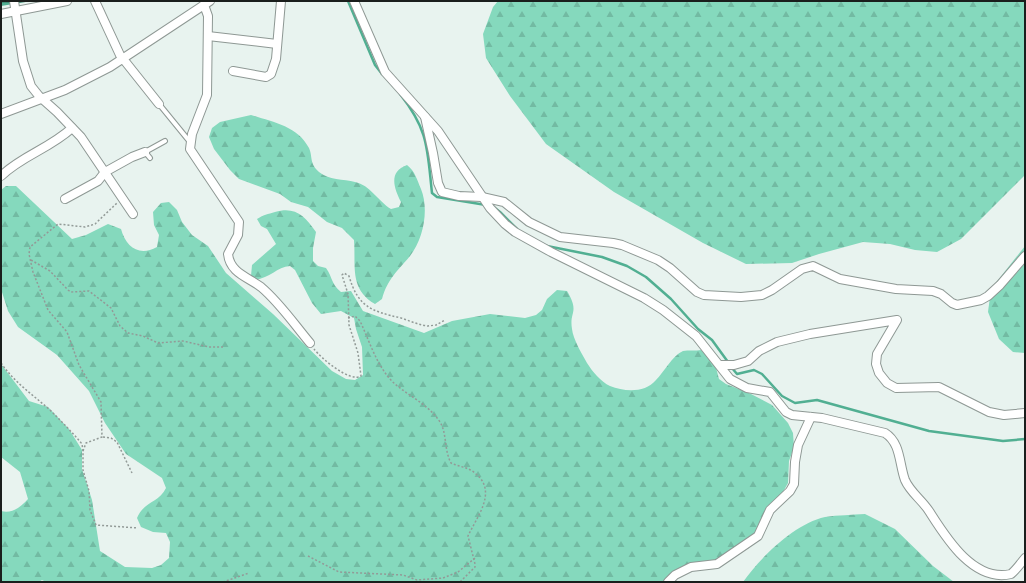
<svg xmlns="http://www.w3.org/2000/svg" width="1026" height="583" font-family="'IBM Plex Sans',sans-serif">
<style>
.forest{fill:url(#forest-firs)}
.water{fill:url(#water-rules)}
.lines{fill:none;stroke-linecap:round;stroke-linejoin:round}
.stream{stroke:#51af92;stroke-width:2.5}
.lane-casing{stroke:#8e9894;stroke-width:6}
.street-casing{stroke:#8e9894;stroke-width:10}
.path{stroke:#929a97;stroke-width:1.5;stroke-dasharray:2 2;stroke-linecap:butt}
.lane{stroke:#fff;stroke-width:4}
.street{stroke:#fff;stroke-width:8}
</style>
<defs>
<pattern id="forest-firs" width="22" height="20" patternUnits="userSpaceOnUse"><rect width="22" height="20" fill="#85d9bd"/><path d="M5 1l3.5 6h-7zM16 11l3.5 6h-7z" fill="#72baa2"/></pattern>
<pattern id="water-rules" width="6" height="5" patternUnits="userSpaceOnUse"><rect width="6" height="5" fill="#51af92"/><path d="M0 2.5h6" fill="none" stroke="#428e76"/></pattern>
</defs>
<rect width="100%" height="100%" fill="#e8f3ef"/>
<g class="forest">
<path d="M498,1H1025V175L961,239L937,252L915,250L890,244L863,242L819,254L792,263L746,264L703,243L614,192L546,144L510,96L486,58L483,34L493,7Z"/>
<path d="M251,115C271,121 298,126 309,148C313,157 309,163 319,172C328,180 344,179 355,182C370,185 378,201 391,209L399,207L401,202C394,188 388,172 407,165C415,171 417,180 421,189C429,209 424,238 410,256C397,272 388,278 382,299L375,304C349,289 356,266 354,240L342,228L327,222L308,207L291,202L280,194L239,179L230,170L214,149L209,137L212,128L220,122Z"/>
<path d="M6,186H16L72,239L86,235L108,224L121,229C126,247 139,257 157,247L159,235L154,225L153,212L161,203L169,202L177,210L182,222L192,235L208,246L226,273L273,314L332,371L346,379L355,380L363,375L362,347L356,329L354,318L341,311L321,314L312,303L295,270L290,266C277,267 270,278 255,280L251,276L252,265L276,244L267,229L261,226L257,219C263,215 268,214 275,212C295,206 305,216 316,232L313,248V261L318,266L326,268C333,278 331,284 341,292L351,291L363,311L424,333L452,321L490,314L525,318L536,315L542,310L547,299L557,290L567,291C580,313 569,311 572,329C573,339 582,354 587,363C592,371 601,382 610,386C625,392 645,393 656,380C664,372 672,356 683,351C688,350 696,351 701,350L715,364L719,379L726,384L751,394L772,405L788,423L793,433L794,447L789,461L788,483L783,492L770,504L755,535L719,559L674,573L663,582H46L42,580L39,582H1V511C12,514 21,507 28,499L20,472L1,457V364L29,401L48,407L69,429L82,450V469L92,500L100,551L125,567L152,568L161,565L169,558L170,542L166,533L153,532L141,527L137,518C144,501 159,503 166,488L162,478L126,454L105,423L89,391L57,355L18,327L8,311L1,289V190Z"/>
<path d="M1025,246V353L1013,352L999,339L988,312L991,289Z"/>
<path d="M865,514L895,529L933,566L954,582H743C761,557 794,524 825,517C838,515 852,515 865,514Z"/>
</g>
<path class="water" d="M1,1H32L1,6Z"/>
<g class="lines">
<g class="stream">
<path d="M348,1L375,65L382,74"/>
<path d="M400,94C429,131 427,148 432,193L437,197L486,205"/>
<path d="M491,205L500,212L518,230"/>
<path d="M547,246L602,257L627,266L646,277L671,299L698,329L712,340L728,362"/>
<path d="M732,368L737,374L754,370L762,374L782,396L795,403L817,400L929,431L1003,441L1025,439"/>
</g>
<g class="lane-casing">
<g id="lane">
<path d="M159,104L190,142"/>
<path d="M150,158L145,152L165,141"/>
</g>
</g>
<g class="street-casing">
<g id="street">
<path d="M14,1L23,61L31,86L39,96L57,112L81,137L133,214"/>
<path d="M95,1L120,55L159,104"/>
<path d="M354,1L385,72L438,131L490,208L505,224L515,232L551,252L644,298L663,310L696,336L730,379L747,388L770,392L786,412L792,415L822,418L885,433C901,443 899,464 905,480C910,492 922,500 929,511C945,536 973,583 1011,574C1016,570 1021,563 1025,558"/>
<path d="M204,5L208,16L207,95L192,134L190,149L239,222L238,235L228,254C230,273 248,277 261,287C280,303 294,324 310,343"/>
<path d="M1,14L67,1"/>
<path d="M208,36L277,44"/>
<path d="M233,71L266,77L271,74L276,59L281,1"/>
<path d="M1,114L65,90L110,67L210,1"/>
<path d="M425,117L433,153L438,183L442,192L459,196L482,197L504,202L529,222L560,237L613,243L622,245L658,260L670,268L697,292L704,295L741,297L762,295L772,290L802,269L813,266L840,279L896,289L933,291L941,294L952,303L957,305L981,300L988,296L1000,285L1025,256"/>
<path d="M1,176C23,155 49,149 72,128"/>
<path d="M65,199L98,181L105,172L132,157L145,152"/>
<path d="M721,365H734L748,361L759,351L777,342L810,334L897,320L877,354L876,364L879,373L887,383L896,388L939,387L989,412L1004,415L1025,413"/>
<path d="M668,582L675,575L691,567L717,564L758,536L770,510L790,491L794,484L795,462L798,445L811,417"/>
</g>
</g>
<g class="path">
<path d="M31,260L50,271L68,290L71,292L89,291L111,308L120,326L128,333L143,336L158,343L183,341L209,347H223"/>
<path d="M348,318L355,316L360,321C369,340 375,361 389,378C403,394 427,402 440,422C447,433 444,450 451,463C459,467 469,467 476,474C498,492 476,518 468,536L475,564V567L460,582"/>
<path d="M314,349C321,358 350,383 361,376L358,353L349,325L348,294L342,275L344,273L349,276C358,307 371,311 401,318C410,321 419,325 428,326L436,325L445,320"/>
<path d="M1,363C15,383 32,394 50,410C61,421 72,432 82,444L83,451V470L89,491L90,510L96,525L138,528"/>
<path d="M103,437L111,438L117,442L132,473"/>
<path d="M83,451L86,443L102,437L101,402L79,365L67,332L48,310L33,272L29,254L30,247L58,224L85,227L95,224L117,203"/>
<path d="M308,556L339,572L403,575L417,580L443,578L458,572L475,558"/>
<path d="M223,582L249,573"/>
</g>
<use href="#lane" class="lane"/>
<use href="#street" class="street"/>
</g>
<rect width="1026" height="583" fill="none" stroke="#1a1e1c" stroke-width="4"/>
</svg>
